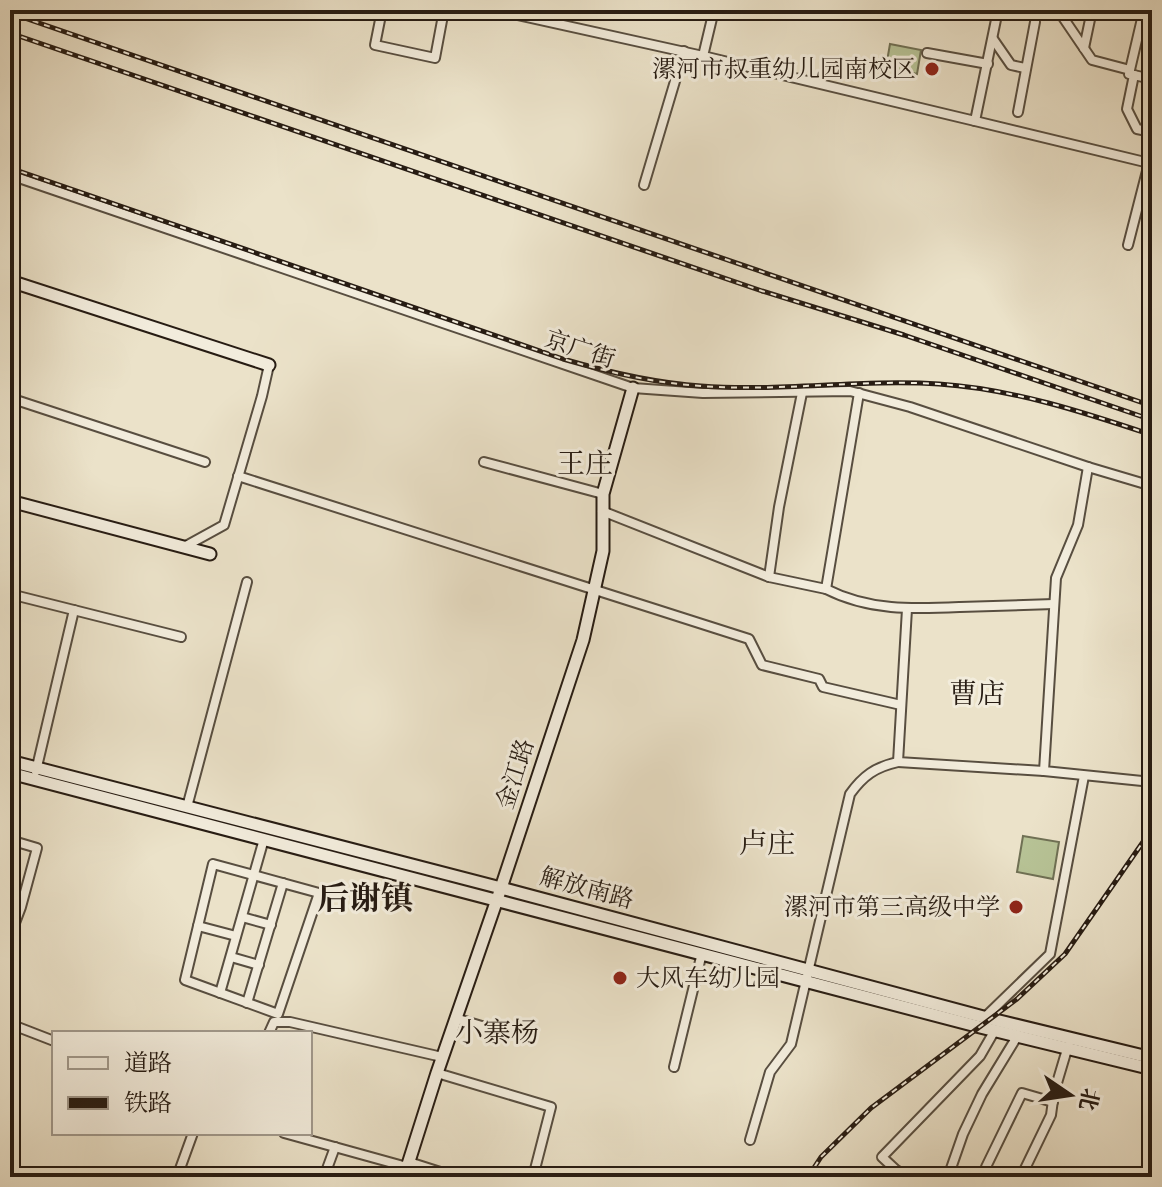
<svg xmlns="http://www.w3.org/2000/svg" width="1162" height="1187" font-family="'Libre Bodoni','Noto Serif SC',serif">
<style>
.green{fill:#b7c396;stroke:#6f7054;stroke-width:2}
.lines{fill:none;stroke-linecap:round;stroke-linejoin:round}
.street-casing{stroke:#584e40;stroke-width:12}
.secondary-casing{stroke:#271c13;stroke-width:15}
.street{stroke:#f2ecdc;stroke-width:8}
.secondary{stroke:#f2ecdc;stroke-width:11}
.rail-casing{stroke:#271c13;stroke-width:5}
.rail{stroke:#f2ecdc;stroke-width:2;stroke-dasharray:6;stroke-linecap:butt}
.poi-dot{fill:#8f2418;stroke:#f2ecdc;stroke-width:3}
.labels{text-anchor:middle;stroke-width:6;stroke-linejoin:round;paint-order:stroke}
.poi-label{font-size:24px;fill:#271c13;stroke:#f2ecdc;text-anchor:end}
.street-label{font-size:24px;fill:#271c13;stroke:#f2ecdc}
.quarter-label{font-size:28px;fill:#271c13;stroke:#f2ecdc}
.district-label{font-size:32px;font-weight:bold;fill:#271c13;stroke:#f2ecdc}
</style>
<rect width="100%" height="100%" fill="#ebe2c9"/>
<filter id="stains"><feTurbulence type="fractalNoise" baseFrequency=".0025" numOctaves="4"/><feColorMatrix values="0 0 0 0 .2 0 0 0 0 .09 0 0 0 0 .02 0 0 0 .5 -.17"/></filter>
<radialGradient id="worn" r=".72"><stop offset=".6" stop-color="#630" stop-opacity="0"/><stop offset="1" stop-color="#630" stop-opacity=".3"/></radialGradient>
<g class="green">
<path d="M890,44L921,50L917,74L886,67Z"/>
<path d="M1023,836L1059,842L1053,879L1017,872Z"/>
</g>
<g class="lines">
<g class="street-casing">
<g id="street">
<path d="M382,10L375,45L435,58L444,10"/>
<path d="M495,10L703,56"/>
<path d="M714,10L703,56L975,121L998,10"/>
<path d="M1058,10L1092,60L1130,70"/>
<path d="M1144,10L1129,74L1152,79"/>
<path d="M993,39L1011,65L1025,68"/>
<path d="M1084,48L1092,10"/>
<path d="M927,53L988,64"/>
<path d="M1134,75L1127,109L1137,129L1152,132"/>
<path d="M1018,112L1035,22"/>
<path d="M975,121L1149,163L1128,245"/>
<path d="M10,175L633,388L703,393L850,391L910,407L1088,467L1152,486"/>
<path d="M644,185L684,51"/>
<path d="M10,398L205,462"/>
<path d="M484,462L603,494"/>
<path d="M1088,467L1078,525L1056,578L1044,771L1152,782"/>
<path d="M238,476L749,639L762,665L819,679L823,687L901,705"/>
<path d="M602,511L769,577L779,507L802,393"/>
<path d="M184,547L224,525L262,396L269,365"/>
<path d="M769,577L826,589L859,393"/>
<path d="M826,589C869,611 913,609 960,607C992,606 1023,605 1054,604"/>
<path d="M10,594L181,637"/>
<path d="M907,609L898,762L1044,771"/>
<path d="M36,771L74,610"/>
<path d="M10,795L16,775"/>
<path d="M187,807L247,582"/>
<path d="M10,840L37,848L21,907L10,936"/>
<path d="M213,864L319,893L278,1014L185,980Z"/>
<path d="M242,917L271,925"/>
<path d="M198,926L236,936"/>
<path d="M231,957L259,965"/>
<path d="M220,993L264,839"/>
<path d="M247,1003L283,883"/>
<path d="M455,1018L495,1030"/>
<path d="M984,1018L1050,954L1084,776"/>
<path d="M10,1024L54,1041"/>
<path d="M269,1033L274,1022H290L442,1057"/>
<path d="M674,1067L702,953"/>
<path d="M437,1073L551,1107L533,1177"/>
<path d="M284,1133L407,1167"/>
<path d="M750,1140L770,1072L791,1044L850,794C863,776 875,767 898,762"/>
<path d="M409,1162L456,1177"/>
<path d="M986,1167L1022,1093L1053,1102"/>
<path d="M896,1170L910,1177"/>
<path d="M177,1177L193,1133"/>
<path d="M324,1177L335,1147"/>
<path d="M891,1177L896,1170L882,1157L980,1056L995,1030"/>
<path d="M948,1177L963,1134L982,1094L1018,1035"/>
<path d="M1021,1177L1051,1115L1054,1093L1068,1046"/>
</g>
</g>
<g class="secondary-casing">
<g id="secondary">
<path d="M10,281L269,365"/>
<path d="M10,501L210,554"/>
<path d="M10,761L501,888L991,1019L1152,1058"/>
<path d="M10,773L980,1027L1152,1069"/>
<path d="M404,1177L437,1073L501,888L583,640L603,551V494L633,388"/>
</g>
</g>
<use href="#street" class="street"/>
<use href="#secondary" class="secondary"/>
<g class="rail-casing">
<g id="rail">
<path d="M10,13L1152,406"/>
<path d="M10,33L762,291L904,335L1152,420"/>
<path d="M10,168L563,359C608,372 653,383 701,386C780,392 859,379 939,384C1013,389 1083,412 1152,435"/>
<path d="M808,1177L821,1157L871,1108L1017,999L1065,954L1152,829"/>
</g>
</g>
<use href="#rail" class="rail"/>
</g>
<g class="poi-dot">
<circle cx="932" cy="69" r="8"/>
<circle cx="1016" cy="907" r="8"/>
<circle cx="620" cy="978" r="8"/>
</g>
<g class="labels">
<g class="poi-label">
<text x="916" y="77">漯河市叔重幼儿园南校区</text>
<text x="1000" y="915">漯河市第三高级中学</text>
<text x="636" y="986" text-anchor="start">大风车幼儿园</text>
</g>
<g class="street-label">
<text transform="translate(580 349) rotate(18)" y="8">京广街</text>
<text transform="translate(515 774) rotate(-72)" y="8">金江路</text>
<text transform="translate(587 888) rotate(15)" y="8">解放南路</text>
</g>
<g class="quarter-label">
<text x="585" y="473">王庄</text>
<text x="977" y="703">曹店</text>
<text x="767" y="853">卢庄</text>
<text x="497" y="1042">小寨杨</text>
</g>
<g class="district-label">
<text x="365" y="909">后谢镇</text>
</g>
</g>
<rect width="1162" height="1187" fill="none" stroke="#ebe2c9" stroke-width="40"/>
<rect x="12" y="12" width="1138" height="1163" fill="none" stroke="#271c13" stroke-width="4"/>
<rect x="20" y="20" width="1122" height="1147" fill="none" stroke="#271c13" stroke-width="2"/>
<rect x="52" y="1031" width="260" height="104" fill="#f2ecdc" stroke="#a1998c" stroke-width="2"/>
<rect x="68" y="1057" width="40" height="12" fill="#f2ecdc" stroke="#a1998c" stroke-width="2"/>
<text x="124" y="1071" font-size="24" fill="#271c13">道路</text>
<rect x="68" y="1097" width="40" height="12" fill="#271c13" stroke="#a1998c" stroke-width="2"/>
<text x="124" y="1111" font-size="24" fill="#271c13">铁路</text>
<g transform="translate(1070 1095) rotate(103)" stroke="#f2ecdc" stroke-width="6" paint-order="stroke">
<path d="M0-6L14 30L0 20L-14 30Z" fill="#271c13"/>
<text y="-12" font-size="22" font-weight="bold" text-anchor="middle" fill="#271c13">北</text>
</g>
<rect width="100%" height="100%" filter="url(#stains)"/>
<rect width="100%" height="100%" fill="url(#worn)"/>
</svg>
